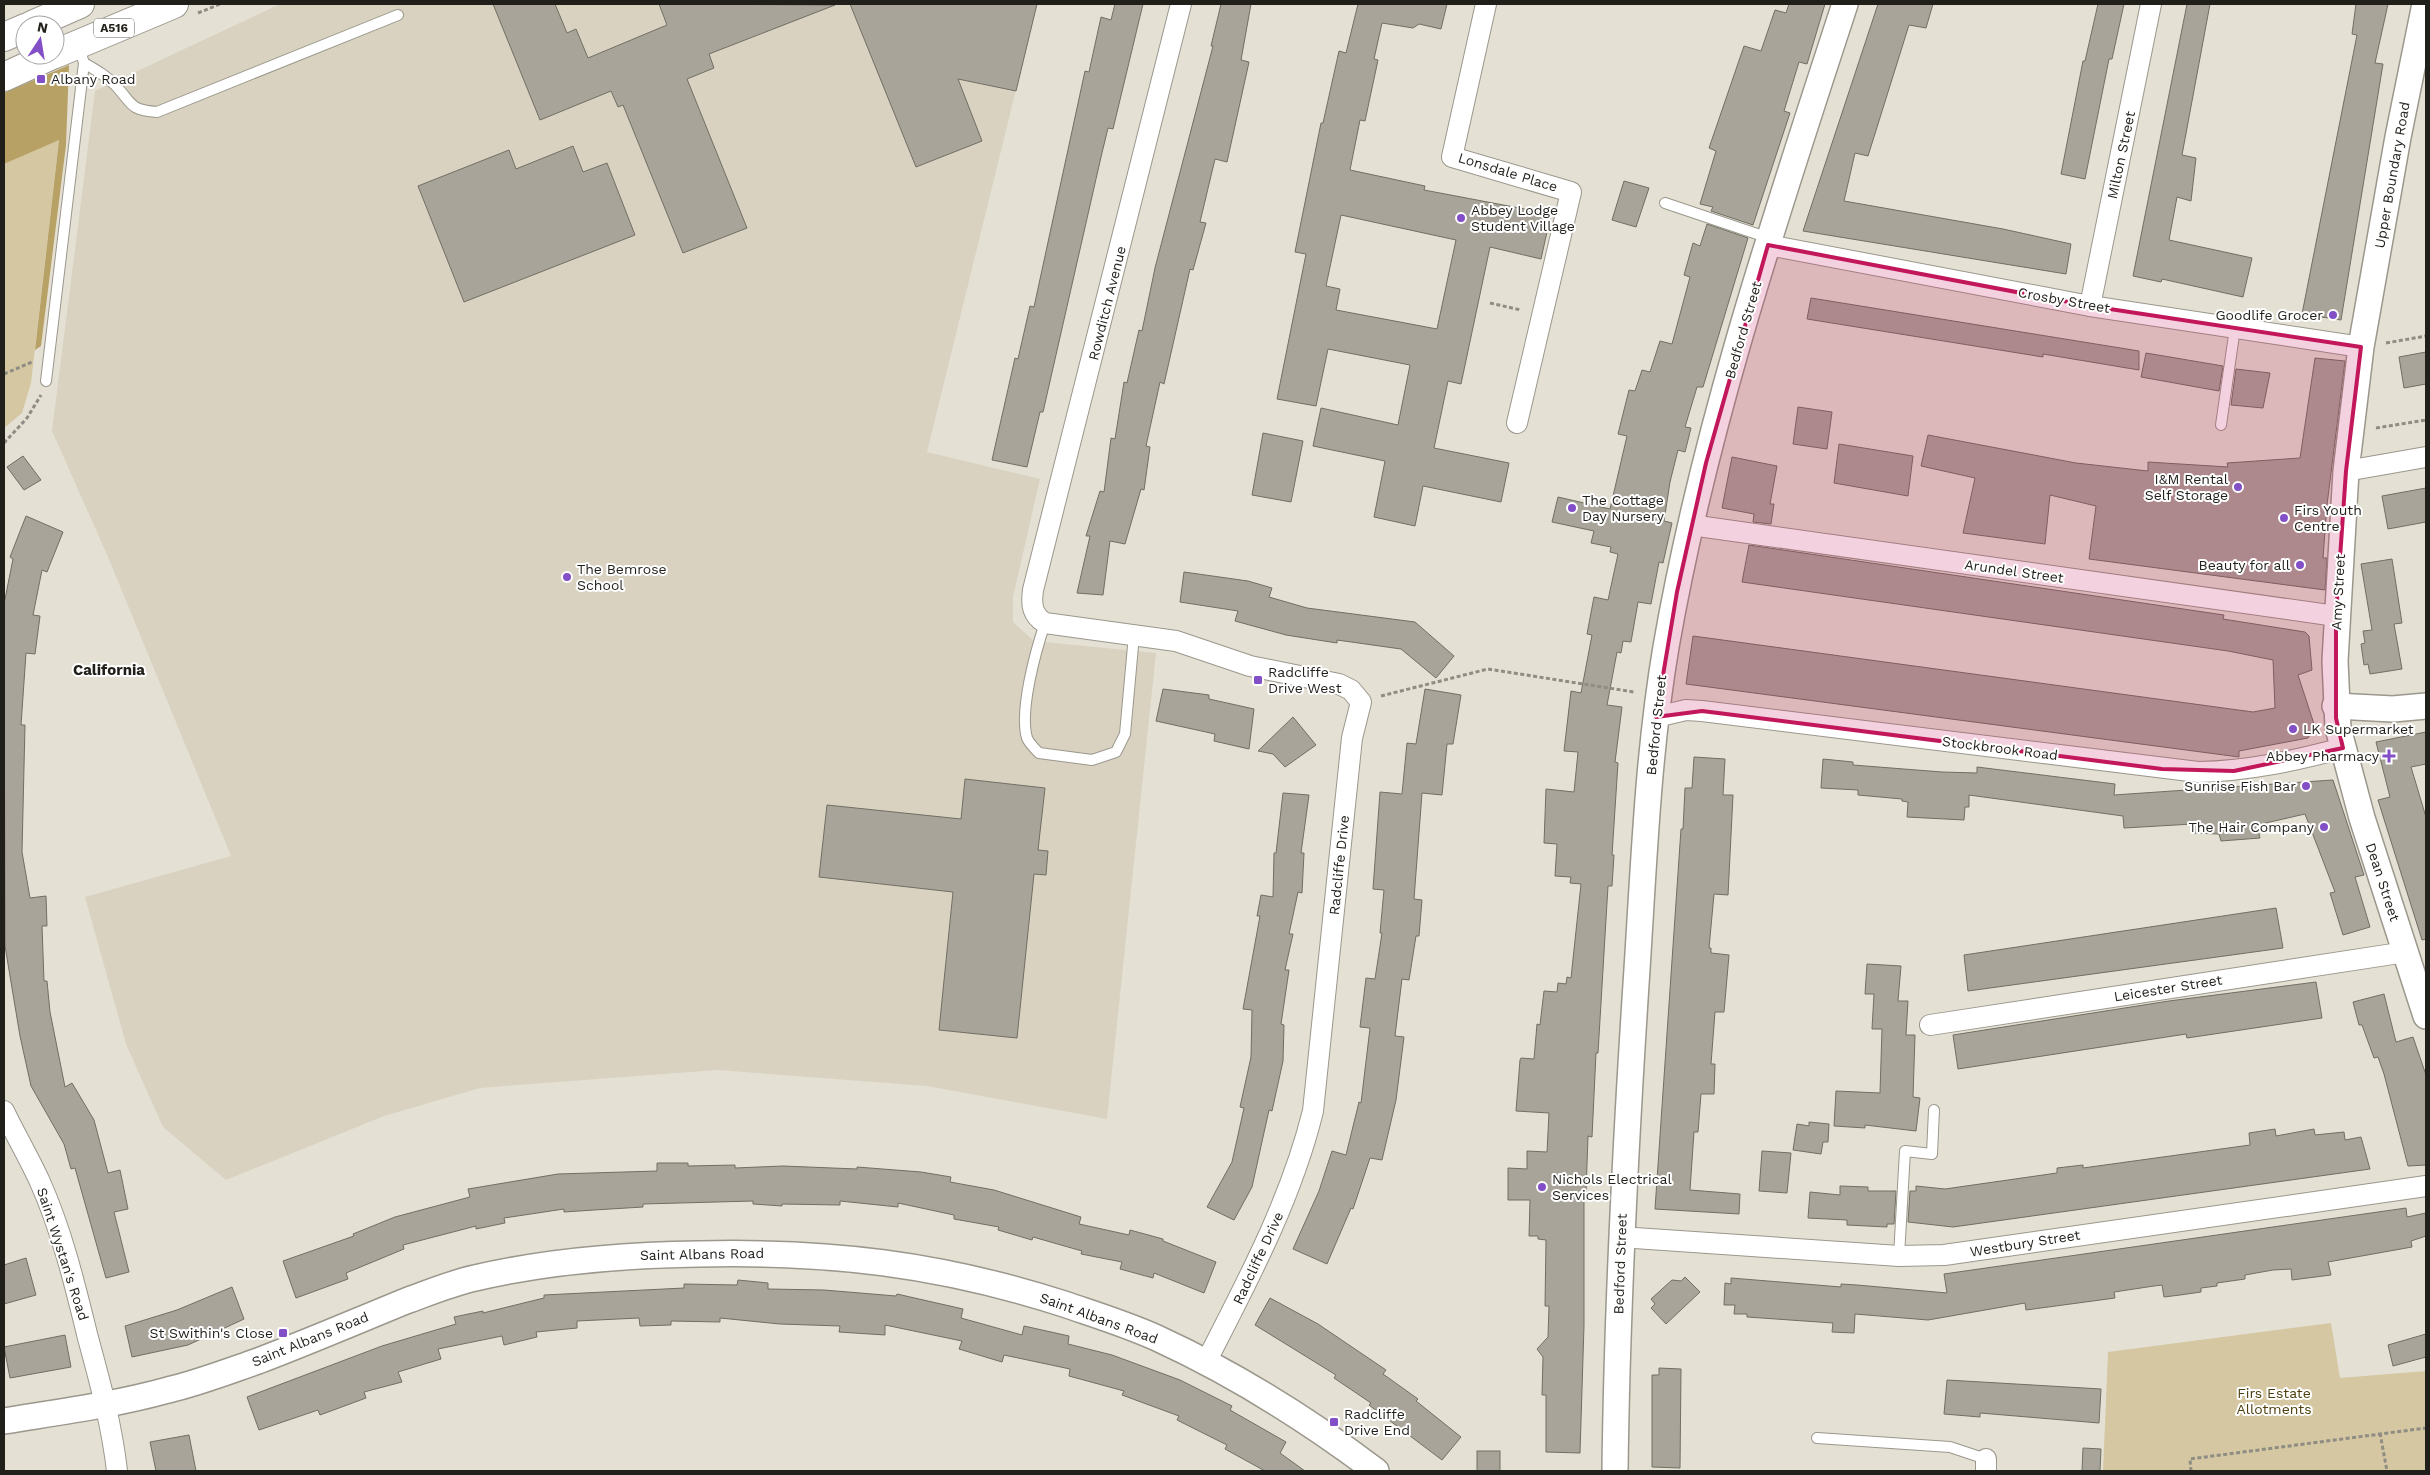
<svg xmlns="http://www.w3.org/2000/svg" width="2430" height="1475" font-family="'Work Sans',sans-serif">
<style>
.built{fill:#d9d2c1}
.green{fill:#d5c7a2}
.forest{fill:#b7a165}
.building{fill:#a8a499;stroke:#716e63;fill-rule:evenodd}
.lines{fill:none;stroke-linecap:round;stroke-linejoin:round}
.service-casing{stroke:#9b978c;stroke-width:12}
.minor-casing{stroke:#9b978c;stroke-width:22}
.tertiary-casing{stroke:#9b978c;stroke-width:28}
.primary-casing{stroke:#9b978c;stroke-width:30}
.path{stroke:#8e8c83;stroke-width:3;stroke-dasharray:4 2.5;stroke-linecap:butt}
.service{stroke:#fff;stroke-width:10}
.minor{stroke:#fff;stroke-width:20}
.tertiary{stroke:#fff;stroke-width:25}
.primary{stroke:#fff;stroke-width:28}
.marked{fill:#c2185b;fill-opacity:0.2;stroke:#c2185b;stroke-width:4;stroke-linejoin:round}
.poi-dot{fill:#824fc7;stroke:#fff;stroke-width:2}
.labels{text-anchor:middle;stroke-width:4;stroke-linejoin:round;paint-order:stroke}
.shield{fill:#fff;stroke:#63625f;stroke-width:1}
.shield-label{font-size:12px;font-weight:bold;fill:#201f1a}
.poi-label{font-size:14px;fill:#201f1a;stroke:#fff;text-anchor:start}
.street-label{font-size:14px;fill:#201f1a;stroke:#fff}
.park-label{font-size:14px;fill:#4c3d0b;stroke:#fff}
.neighbourhood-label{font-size:15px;font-weight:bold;fill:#201f1a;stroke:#fff}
</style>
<rect width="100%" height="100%" fill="#e4e0d4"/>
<path class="built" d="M280,4H1037L927,452L1040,479L1013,597V622L1034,641L1156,653L1107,1119L927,1086L717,1070L480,1088L384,1116L226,1180L163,1127L126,1044L85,897L231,856L108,557L52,431L95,91Z"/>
<g class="green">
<path d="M59,139L31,383L22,413L4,428V164Z"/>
<path d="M2331,1323L2340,1378L2426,1371V1471H2103L2108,1352Z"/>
</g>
<path class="forest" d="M69,65L66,145L41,346L35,350L59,140L4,164V93Z"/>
<g class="building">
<path d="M493,4H555L567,33L576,29L588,58L667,25L659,4L835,5L709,54L714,68L687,79L747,228L683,253L623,105L618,107L611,91L540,120Z"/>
<path d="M850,4H1037L1016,91L958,79L982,141L916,167Z"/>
<path d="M1115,4H1143L1113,129L1108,128L1101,157L1043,412H1040L1027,467L992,460L1015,358L1018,359L1030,306L1034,307L1085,71L1089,72L1101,17L1111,20Z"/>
<path d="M1221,4H1251L1241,60L1249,62L1227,162L1215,159L1200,222L1206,223L1193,270L1190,269L1164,384L1160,382L1146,446L1150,447L1144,490L1141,489L1125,544L1110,541L1103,595L1077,593L1090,536H1086L1100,491L1104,492L1111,438L1115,439L1124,382L1127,383L1139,330L1142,331L1155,268L1213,46H1211Z"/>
<path d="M1358,4H1447L1441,29L1419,24L1413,28L1382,23L1374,59L1378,60L1365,121L1360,120L1350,170L1425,186L1424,190L1551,214L1541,259L1490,247L1461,384L1448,381L1434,448L1509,463L1501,502L1423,486L1415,526L1374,517L1385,461L1313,446L1321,408L1398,425L1410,365L1328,349L1316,406L1277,399L1306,254L1295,252L1321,123H1323L1339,51L1346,53ZM1341,215L1456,240L1437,329L1336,310L1340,289L1326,286Z"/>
<path d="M1789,4H1825L1807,64L1799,62L1784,111L1790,113L1753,225L1711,211L1713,207L1700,204L1716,151L1709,148L1744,46L1761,51L1775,10L1786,13Z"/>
<path d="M1878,4H1933L1926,28L1909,25L1868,156L1855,153L1844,201L2003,229L2071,244L2066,274L1803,231Z"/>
<path d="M2098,4H2124L2112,59H2109L2085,179L2061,174L2083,61H2085Z"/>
<path d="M2187,4H2210L2182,155L2196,158L2191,201L2177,197L2169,240L2252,258L2243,297L2162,279L2161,282L2133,276Z"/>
<path d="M2356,4H2388L2375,63L2383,64L2341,320L2302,314L2357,35L2352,34Z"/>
<path d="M573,146L583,172L607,163L635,235L464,302L418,186L509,150L516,169Z"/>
<path d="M1624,181L1649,188L1636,227L1612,220Z"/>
<path d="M1707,224L1748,238L1703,387H1697L1685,427L1691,428L1685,452L1678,450L1670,482L1664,521L1672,523L1663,563L1659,562L1651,604L1638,602L1631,642L1623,641L1621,653L1617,652L1607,705L1622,707L1615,762L1618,763L1612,855H1614L1612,886H1608L1598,1053H1596L1592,1137L1588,1136L1586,1192H1584V1325L1580,1453L1546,1452V1395H1542L1543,1357L1537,1349L1548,1337L1549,1306H1545L1546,1240L1538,1239V1236H1529L1530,1200H1508V1168L1527,1169V1151L1547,1152L1549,1113L1516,1111L1520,1060L1521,1058L1534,1059L1537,1024L1540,1025L1544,991L1557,992L1558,983L1566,984L1567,977L1571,978L1581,884L1570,883L1571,877L1555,876L1557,844L1544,843L1546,789L1574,792L1578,752L1564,751L1571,691L1581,693L1592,635L1587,634L1594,597L1608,600L1618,554L1610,552L1611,547L1591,543L1594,531L1552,522L1558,497L1610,509L1627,436L1618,434L1629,390L1635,391L1642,370L1650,372L1660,341L1672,344L1690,277L1684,275L1693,243L1700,246Z"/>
<path d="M1811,298L2139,351V370L2043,354V357L1807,319Z"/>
<path d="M2426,352V384L2404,388L2399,357Z"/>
<path d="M2146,353L2223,366L2219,391L2141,377Z"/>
<path d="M2315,358L2345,361L2327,505L2323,558H2327L2325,590L2089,559L2096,506L2050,495L2045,544L1963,533L1975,478L1921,466L1928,435L2076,463L2148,471V462L2228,467L2227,463L2300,458Z"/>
<path d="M2236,369L2270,373L2263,408L2231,405Z"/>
<path d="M1798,407L1832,412L1827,449L1793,444Z"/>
<path d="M1263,433L1303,441L1291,502L1252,495Z"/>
<path d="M1839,444L1913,456L1908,496L1834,483Z"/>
<path d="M23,456L41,480L24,490L7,467Z"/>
<path d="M1732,457L1777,466L1770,504H1774L1771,524L1753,522L1754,514L1722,508Z"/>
<path d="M2426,488V522L2388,529L2382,496Z"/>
<path d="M26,516L63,532L47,572L42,570L33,615L40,616L35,654L26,653L21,725H25L22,852L30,898L46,896L47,926H42L44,981H47L50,1012L65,1087L72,1083L94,1120L108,1173L120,1170L128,1209L114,1212L129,1272L106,1278L75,1168L71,1169L64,1144L31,1086L20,1036L5,946L4,604L13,559L10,557Z"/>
<path d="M1749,545L2224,615L2223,619L2305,632L2309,636L2312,670L2298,675L2315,727L2308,738L2239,751V757L1686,684L1693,636L2253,712L2275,708L2273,660L2228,651L1742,582Z"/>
<path d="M2392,559L2402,623L2394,624L2402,669L2370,674L2368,664L2364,665L2361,644L2365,643L2363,631L2372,630L2361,564Z"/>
<path d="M1184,572L1248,581L1272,588L1269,597L1307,608L1415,622L1454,656L1436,678L1401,649L1337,640V643L1286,635L1235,621L1238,611L1180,602Z"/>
<path d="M1163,689L1209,695V699L1254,709L1249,749L1214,741L1215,734L1156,721Z"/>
<path d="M1425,689L1461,695L1453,744H1447L1442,795L1422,793L1414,899L1422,900L1419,936H1416L1409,980L1402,979L1395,1036L1404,1037L1396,1100L1382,1160L1370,1158L1353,1209L1351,1208L1327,1264L1293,1249L1319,1191L1332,1151L1346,1155L1359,1102L1361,1103L1370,1028L1360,1027L1366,978L1375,979L1382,933H1380L1384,890L1373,889L1380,792L1402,794L1407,743L1416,744Z"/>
<path d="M1293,717L1316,745L1285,767L1273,754L1258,751Z"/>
<path d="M2426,732V764L2411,767L2426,817V939L2422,940L2378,800L2390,797L2376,742Z"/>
<path d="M1694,757L1725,759L1723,795H1733L1728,895L1714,894L1709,948H1711V953L1729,955L1724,1012H1715L1711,1064H1715L1714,1094H1701L1698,1132H1694L1690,1190L1740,1194L1739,1214L1655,1209L1681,829H1683L1685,788H1692Z"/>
<path d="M1823,759L1853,762V765L1942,772L1977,773V767L2115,784L2114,795L2333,780L2364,875L2355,877L2370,927L2343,935L2330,893L2335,892L2305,814L2257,825L2260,838L2221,841L2219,834L2194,833L2193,824L2124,828L2123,816L1969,795V807H1965L1964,820L1907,817L1908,802L1902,801V799L1858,795V790L1821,788Z"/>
<path d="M965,779L1045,788L1038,850L1048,851L1046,875L1034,874L1017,1038L939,1030L953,892L819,877L827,805L961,819Z"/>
<path d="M1283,793L1309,795L1301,853H1304L1302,893L1298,892L1289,934H1293L1285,970H1289L1281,1024L1284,1025L1283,1061L1272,1111L1269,1110L1252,1187L1234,1220L1207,1207L1232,1162L1244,1108L1240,1107L1251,1057L1252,1010L1243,1009L1260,916H1257L1261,895L1273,897L1274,853H1276Z"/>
<path d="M2276,908L2283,948L1968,991L1964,955Z"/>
<path d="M1867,964L1901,966L1898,1001H1908L1906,1035H1915L1913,1097L1920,1098L1916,1131L1865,1125V1128L1834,1126L1836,1091L1880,1093L1882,1029H1872L1874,994H1865Z"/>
<path d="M2316,982L2322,1018L2187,1038L2186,1034L1958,1069L1953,1035L2169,1001Z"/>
<path d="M2384,994L2396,1042L2413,1037L2426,1075V1165L2408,1166L2384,1074L2378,1057L2374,1058L2362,1025H2359L2353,1002Z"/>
<path d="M1809,1122L1829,1124L1828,1142H1823L1821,1154L1793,1150L1797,1124L1809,1126Z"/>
<path d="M2275,1129L2276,1136L2314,1129L2315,1135L2344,1132L2345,1140L2361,1137L2370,1169L1953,1227L1908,1222L1910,1191H1916V1186L1945,1189L2057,1173V1168L2083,1165V1168L2250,1145L2249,1133Z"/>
<path d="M1762,1151L1791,1153L1787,1193L1759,1191Z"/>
<path d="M657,1163H688V1166L735,1165V1168L783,1166L857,1169V1167L921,1172L951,1177L950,1182L994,1190L1081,1217L1079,1224L1129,1235L1130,1230L1163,1239V1241L1216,1262L1204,1293L1154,1273L1153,1278L1120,1269L1122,1262L1081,1254L1082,1251L1033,1237L1032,1240L998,1230L999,1227L954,1219V1215L898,1203V1207L840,1201V1205L782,1204V1206L753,1204V1201L643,1204V1207L594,1210L564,1212V1209L504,1218L505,1223L476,1229V1226L403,1245L404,1249L346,1273L348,1279L296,1298L283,1261L354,1236L353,1234L395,1217L470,1197L468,1189L558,1174L657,1171Z"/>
<path d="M1840,1186L1868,1187V1191H1896L1894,1224H1887V1227L1847,1225V1220L1808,1218L1810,1192L1840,1195Z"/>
<path d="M2406,1208L2407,1217L2426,1213V1236L2411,1241L2412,1247L2328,1262L2331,1275L2292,1280L2291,1269L2273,1270L2245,1275V1279L2217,1283V1286L2201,1288V1292L2180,1295L2164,1297L2162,1285L2154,1286L2114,1292L2115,1298L2026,1310L2025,1303L1928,1320L1855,1314L1854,1333L1832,1332L1833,1323L1747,1317V1314H1734L1735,1305H1724L1725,1283L1731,1284V1278L1841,1287V1284L1857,1285L1947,1293L1944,1274Z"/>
<path d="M26,1258L36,1295L4,1304V1265Z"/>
<path d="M1685,1277L1700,1292L1666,1324L1651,1308L1655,1304L1651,1299L1672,1280L1681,1281Z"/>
<path d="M738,1280L768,1283V1289L824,1290L896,1296L897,1294L963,1309L961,1318L1022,1335L1024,1326L1069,1336L1068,1344L1112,1355L1180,1380L1232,1406L1230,1410L1286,1442L1280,1453L1305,1471H1265L1225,1449L1227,1445L1177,1420L1179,1416L1122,1395L1124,1391L1069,1376L1070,1369L1004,1355L1002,1362L959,1349L962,1341L885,1325V1335L839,1332L840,1326L780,1324L720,1318V1322L671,1321V1325L640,1326L639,1318L577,1321V1328L536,1332L537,1337L504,1345L502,1336L438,1349L441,1359L398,1372L402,1382L364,1392L366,1398L320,1415L318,1410L259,1430L247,1397L382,1346L456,1324L454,1317L483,1311V1313L544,1298V1295L684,1288V1284L737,1285Z"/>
<path d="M232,1287L244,1319L188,1345L132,1357L125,1326L177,1310Z"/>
<path d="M1270,1298L1318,1324L1386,1370L1383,1374L1418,1399L1416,1401L1461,1437L1442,1460L1369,1405L1371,1403L1334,1378L1336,1375L1255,1325Z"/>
<path d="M2426,1334V1357L2393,1366L2388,1345Z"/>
<path d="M65,1335L71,1367L10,1378L4,1347Z"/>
<path d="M1659,1368L1681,1369L1680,1468L1652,1467V1375H1659Z"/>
<path d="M1947,1380L2101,1389L2099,1423L1980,1413V1417L1944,1414Z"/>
<path d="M189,1435L196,1471H156L150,1442Z"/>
<path d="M2083,1448L2101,1449L2100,1471H2082Z"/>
<rect x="1477" y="1451" width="23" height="20"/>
</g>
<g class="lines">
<g class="service-casing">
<g id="service">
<path d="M84,63C96,70 107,76 116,86C133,104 129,110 157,112L398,15"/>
<path d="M1665,203L1769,238"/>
<path d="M46,381L84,63L82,57"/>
<path d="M2221,425L2235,328"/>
<path d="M1045,623C1036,650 1019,710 1027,738C1029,743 1035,749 1039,753L1092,760L1116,752L1125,734L1134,635"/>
<path d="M1899,1256L1905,1151L1932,1154L1934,1110"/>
<path d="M1817,1438L1950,1447L1986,1459"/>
</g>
</g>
<g class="minor-casing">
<g id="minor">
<path d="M1181,4L1033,590C1031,605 1032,615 1045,623L1176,641L1250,666L1339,684L1351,690L1361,702L1352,738L1313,1111C1291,1200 1248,1280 1206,1362"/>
<path d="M1486,4L1452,157L1571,192L1517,423"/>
<path d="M1768,245L2090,306L2361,347"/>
<path d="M2090,306L2151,4"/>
<path d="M2346,471L2426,457"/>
<path d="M1691,525L2336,616"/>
<path d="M1656,717L1686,710L1702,711L2198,772C2248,771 2294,761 2343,748"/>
<path d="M1930,1025L2406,952"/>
<path d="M4,1111C15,1134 29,1158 40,1182C62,1231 75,1285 88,1338C100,1382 112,1426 117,1471"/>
<path d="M1620,1237L1899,1256L1944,1255L2426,1186"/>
<path d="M1986,1459V1471"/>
</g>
</g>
<g class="tertiary-casing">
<g id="tertiary">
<path d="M2425,4L2398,137L2361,347L2346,471L2335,661L2338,728L2362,818L2426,1016"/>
<path d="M2335,706L2393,709L2426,706"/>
<path d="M4,1421C59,1412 114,1405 168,1390C198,1383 229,1371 258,1361C308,1342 357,1321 406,1301C428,1293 452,1283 475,1278C548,1261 624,1255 699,1254C829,1251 940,1264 1064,1304C1096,1315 1129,1325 1159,1339C1237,1375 1308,1420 1376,1471"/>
<path d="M1615,1471C1617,1303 1626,1136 1637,969C1644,861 1648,753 1666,647C1704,428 1776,215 1845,4"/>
</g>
</g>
<g class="primary-casing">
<g id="primary">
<path d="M32,25L80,4"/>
<path d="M4,37L25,28"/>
<path d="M55,54L174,4"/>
<path d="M4,77L52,55"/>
</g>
</g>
<g class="path">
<path d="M198,13L220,4"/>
<path d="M1490,303L1521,310"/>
<path d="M2386,343L2426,336"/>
<path d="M4,374L32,362"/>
<path d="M2376,428L2426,420"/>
<path d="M4,443L27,418L41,395"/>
<path d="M1381,696L1488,669L1634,692"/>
<path d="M2380,1433L2387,1471"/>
<path d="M2191,1471L2190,1459L2426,1428"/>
</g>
<use href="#service" class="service"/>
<use href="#minor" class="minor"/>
<use href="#tertiary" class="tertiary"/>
<use href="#primary" class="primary"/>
</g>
<path class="marked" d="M1768,245L2090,306L2361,347L2346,471L2336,616V718L2343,748L2234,771L2162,769L1702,711L1656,717L1677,592L1706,463Z"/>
<g class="poi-dot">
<rect x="36" y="74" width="10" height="10" rx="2.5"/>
<circle cx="1461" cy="218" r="5"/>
<circle cx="2333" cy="315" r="5"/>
<circle cx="2238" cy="487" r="5"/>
<circle cx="1572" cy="508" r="5"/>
<circle cx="2284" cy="518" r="5"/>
<circle cx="2300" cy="565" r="5"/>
<circle cx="567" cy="577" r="5"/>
<rect x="1253" y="675" width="10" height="10" rx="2.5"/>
<circle cx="2293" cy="729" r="5"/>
<path d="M2386.5 748.5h5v5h5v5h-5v5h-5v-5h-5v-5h5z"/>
<circle cx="2306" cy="786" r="5"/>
<circle cx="2324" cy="827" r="5"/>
<circle cx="1542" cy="1187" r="5"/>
<rect x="278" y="1328" width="10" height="10" rx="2.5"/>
<rect x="1329" y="1417" width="10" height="10" rx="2.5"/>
</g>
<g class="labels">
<rect class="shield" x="94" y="18.5" width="40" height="19" rx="4"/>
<g class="shield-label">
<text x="114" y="32">A516</text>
</g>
<g class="poi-label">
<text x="51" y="84">Albany Road</text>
<text x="1471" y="215">Abbey Lodge<tspan x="1471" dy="16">Student Village</tspan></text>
<text x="2323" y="320" text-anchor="end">Goodlife Grocer</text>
<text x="2228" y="484" text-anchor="end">I&amp;M Rental<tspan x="2228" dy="16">Self Storage</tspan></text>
<text x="1582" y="505">The Cottage<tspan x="1582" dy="16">Day Nursery</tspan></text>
<text x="2294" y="515">Firs Youth<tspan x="2294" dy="16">Centre</tspan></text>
<text x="2290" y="570" text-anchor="end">Beauty for all</text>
<text x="577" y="574">The Bemrose<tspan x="577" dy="16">School</tspan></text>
<text x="1268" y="677">Radcliffe<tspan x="1268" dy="16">Drive West</tspan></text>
<text x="2303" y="734">LK Supermarket</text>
<text x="2379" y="761" text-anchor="end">Abbey Pharmacy</text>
<text x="2296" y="791" text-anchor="end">Sunrise Fish Bar</text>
<text x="2314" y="832" text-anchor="end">The Hair Company</text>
<text x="1552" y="1184">Nichols Electrical<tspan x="1552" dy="16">Services</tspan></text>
<text x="273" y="1338" text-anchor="end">St Swithin's Close</text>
<text x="1344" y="1419">Radcliffe<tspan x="1344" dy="16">Drive End</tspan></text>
</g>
<g class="street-label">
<text transform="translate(2121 155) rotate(-78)" y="5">Milton Street</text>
<text transform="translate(1508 172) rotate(17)" y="5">Lonsdale Place</text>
<text transform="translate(2392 175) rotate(-80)" y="5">Upper Boundary Road</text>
<text transform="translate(2064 300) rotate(10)" y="5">Crosby Street</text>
<text transform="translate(1107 303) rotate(-76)" y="5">Rowditch Avenue</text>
<text transform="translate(1743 330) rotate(-74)" y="5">Bedford Street</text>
<text transform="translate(2014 571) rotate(8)" y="5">Arundel Street</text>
<text transform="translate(2338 592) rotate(-87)" y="5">Amy Street</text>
<text transform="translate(1656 725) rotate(-84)" y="5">Bedford Street</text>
<text transform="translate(2000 748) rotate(7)" y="5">Stockbrook Road</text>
<text transform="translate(1339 865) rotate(-84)" y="5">Radcliffe Drive</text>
<text transform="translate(2383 882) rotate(72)" y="5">Dean Street</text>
<text transform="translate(2168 988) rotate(-9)" y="5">Leicester Street</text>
<text transform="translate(2025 1243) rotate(-9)" y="5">Westbury Street</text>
<text transform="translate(63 1254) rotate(72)" y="5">Saint Wystan's Road</text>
<text transform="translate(702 1254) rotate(-1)" y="5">Saint Albans Road</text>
<text transform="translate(1258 1258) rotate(-65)" y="5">Radcliffe Drive</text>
<text transform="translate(1620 1264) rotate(-88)" y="5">Bedford Street</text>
<text transform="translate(1099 1318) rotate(20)" y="5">Saint Albans Road</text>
<text transform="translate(310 1339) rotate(-22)" y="5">Saint Albans Road</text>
</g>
<g class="park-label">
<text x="2274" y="1398">Firs Estate<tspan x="2274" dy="16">Allotments</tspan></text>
</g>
<g class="neighbourhood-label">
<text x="109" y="675">California</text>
</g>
</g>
<rect width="2430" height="1475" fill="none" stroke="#201f1a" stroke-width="10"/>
<g transform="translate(40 40) rotate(12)"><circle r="24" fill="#ffffff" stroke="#a6a5a3"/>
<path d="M0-4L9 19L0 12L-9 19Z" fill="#824fc7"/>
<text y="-8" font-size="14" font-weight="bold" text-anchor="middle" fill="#201f1a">N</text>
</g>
</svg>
